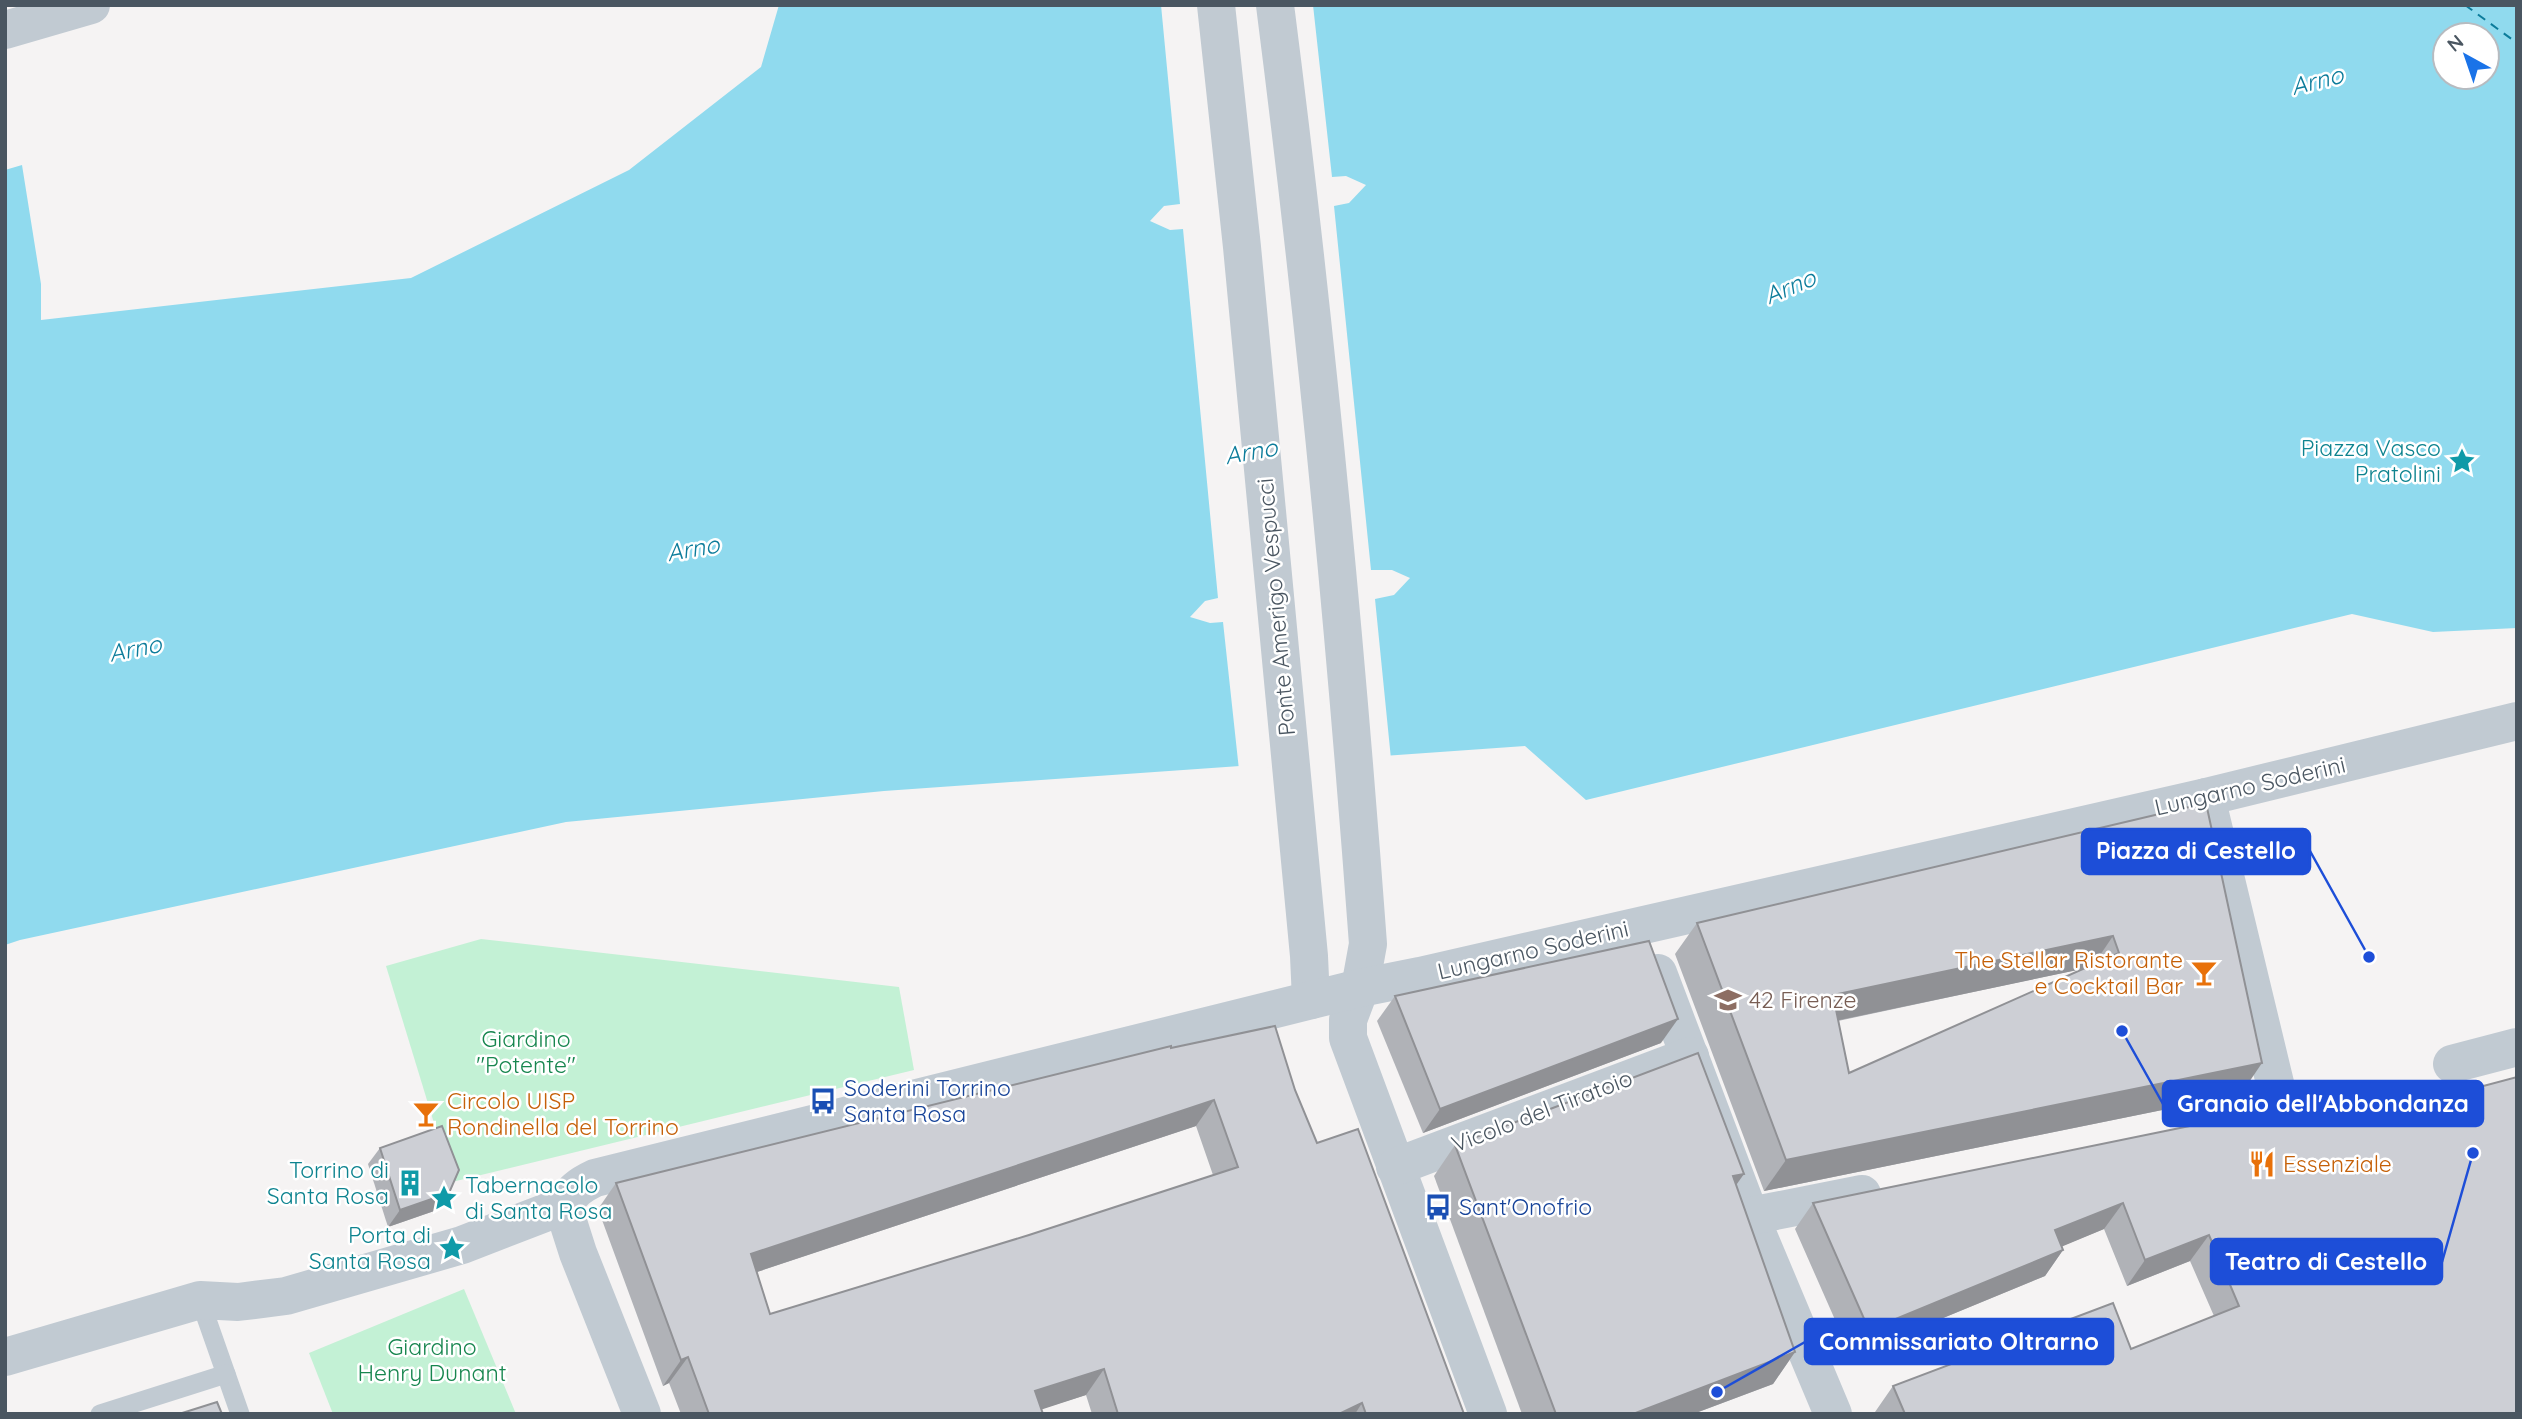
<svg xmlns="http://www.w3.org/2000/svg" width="2522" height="1419" font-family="Quicksand,sans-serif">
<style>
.green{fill:#c3f1d5}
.water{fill:#90daee;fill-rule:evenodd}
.pier{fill:#f5f3f3}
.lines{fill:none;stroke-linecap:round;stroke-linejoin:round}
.ferry{stroke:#0c7c9b;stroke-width:2;stroke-dasharray:9 7;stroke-linecap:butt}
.service{stroke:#c1cad2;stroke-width:19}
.minor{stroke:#c1cad2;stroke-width:38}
.wall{fill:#b0b2b7;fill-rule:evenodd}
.shaded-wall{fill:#909195}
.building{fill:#cdcfd5;stroke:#909195;stroke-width:2;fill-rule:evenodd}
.labels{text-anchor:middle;stroke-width:5;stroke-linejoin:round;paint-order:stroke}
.culture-label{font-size:23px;fill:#0d838f;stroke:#fff;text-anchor:end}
.street-label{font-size:23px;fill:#4a5661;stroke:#fff}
.food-label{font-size:23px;fill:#c56008;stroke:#fff;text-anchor:start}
.education-label{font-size:23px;fill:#785e54;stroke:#fff;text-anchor:start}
.park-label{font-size:23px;fill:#17864f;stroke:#fff}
.transit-label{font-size:23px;fill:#164399;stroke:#fff;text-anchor:start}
.water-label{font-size:24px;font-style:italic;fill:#0c7c9b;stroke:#fff}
.leader{fill:none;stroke:#1d4ed8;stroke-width:2.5}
.callout-dot{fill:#1d4ed8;stroke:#fff;stroke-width:2.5}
.callout{fill:#1d4ed8;stroke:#1d4ed8;stroke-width:2.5}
.callout-label{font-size:24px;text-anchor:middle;font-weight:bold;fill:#fff}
</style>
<rect width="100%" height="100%" fill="#f5f3f3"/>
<g class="green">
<path d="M481,939L899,987L914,1070L452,1182L386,966Z"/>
<path d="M464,1289L516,1414H333L309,1353Z"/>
</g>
<path class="water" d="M779,5H2517V628L2433,632L2352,614L1586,800L1525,746L884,791L566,822L20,940L5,945V170L22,165L41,284V320L411,278L629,170L761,67ZM2445,35H2487V77H2445Z"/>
<path class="pier" d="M1161,5H1313L1332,177L1346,176L1366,185L1349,203L1334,206L1371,570H1392L1410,578L1394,595L1375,599L1391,759L1239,770L1223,622L1210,623L1190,617L1205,601L1218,598L1183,229L1170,230L1150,221L1164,206L1180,204Z"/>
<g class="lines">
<path class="ferry" d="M2465,5L2517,43"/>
<g class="service">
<path d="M200,1300L240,1414"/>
<path d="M100,1414L226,1374"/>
</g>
<g class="minor">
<path d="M1216,5L1242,247L1309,956L1311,1000"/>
<path d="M1275,5C1315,317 1345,631 1368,944L1360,988L1348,1020V1038L1488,1414"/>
<path d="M5,30L91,5"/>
<path d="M2206,797L2281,1108L2216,1122"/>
<path d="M1658,973L1750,1216L1833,1414"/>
<path d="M2452,1064L2517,1047"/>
<path d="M1395,1167L1690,1056"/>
<path d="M563,1206C571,1192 580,1185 595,1178L1360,988L1420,976L2206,797L2517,721"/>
<path d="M563,1206L578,1253L642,1414"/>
<path d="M1750,1216L1862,1194"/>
<path d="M5,1357L200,1300L238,1302L286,1296L462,1245L563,1206"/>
</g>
</g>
<g class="wall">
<path d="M2206,803L2241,1094L1764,1191L1675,954L1697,923ZM2086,968L1849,1073L1838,1021Z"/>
<path d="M1395,996L1661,1043L1423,1133L1377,1021Z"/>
<path d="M1171,1048L1295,1090L1317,1143L1464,1414H1092L1086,1395L1041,1409L1043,1414H681L669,1383L663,1386L598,1209L616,1183ZM1196,1126L1213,1175L1029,1235L770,1314L757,1272Z"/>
<path d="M2270,1118L2517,1414H1876L1875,1412L1893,1386L2131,1349L2214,1316L2190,1261L2127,1286L2104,1229L2062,1246L2063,1250L2045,1276L1851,1356L1795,1229L1813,1203Z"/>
<path d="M1455,1145L1736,1185L1795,1352L1773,1384L1693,1414H1522L1434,1176Z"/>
<path d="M380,1148L449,1193L437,1210L388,1227L368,1164Z"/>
</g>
<g class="shaded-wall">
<path d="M2113,936L2092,967L1811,1026L1833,995Z"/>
<path d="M1678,1019L1661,1043L1423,1133L1440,1109Z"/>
<path d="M2262,1063L2241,1094L1764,1191L1786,1160Z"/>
<path d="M1214,1100L1196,1126L733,1280L751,1254Z"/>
<path d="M1744,1174L1722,1205L1733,1176Z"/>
<path d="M449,1193L437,1210L388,1227L400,1210Z"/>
<path d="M2123,1203L2104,1229L2037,1257L2055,1230Z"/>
<path d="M2209,1235L2190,1261L2127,1286L2145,1260Z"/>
<path d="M2063,1250L2045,1276L1851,1356L1869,1330Z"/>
<path d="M1795,1352L1773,1384L1693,1414H1633Z"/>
<path d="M688,1357L669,1383L663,1386L681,1360Z"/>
<path d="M1104,1369L1086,1395L1028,1414L1035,1391Z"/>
<path d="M1362,1403L1355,1414H1339Z"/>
</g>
<g class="building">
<path d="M2206,803L2262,1063L1786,1160L1697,923ZM2113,936L2119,953L1849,1073L1833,995Z"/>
<path d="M1649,941L1678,1019L1440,1109L1395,996Z"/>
<path d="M1275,1026L1295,1090L1317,1143L1358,1129L1464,1414H1366L1362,1403L1339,1414H1118L1104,1369L1035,1391L1043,1414H709L688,1357L681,1360L616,1183L1171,1046V1048ZM1214,1100L1238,1167L1029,1235L770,1314L751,1254Z"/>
<path d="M1698,1053L1744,1174L1733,1176L1795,1352L1633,1414H1556L1455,1145Z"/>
<path d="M2517,1077V1414H1905L1893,1386L2113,1303L2131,1349L2239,1306L2209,1235L2145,1260L2123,1203L2055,1230L2063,1250L1869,1330L1813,1203L2268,1110L2270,1118L2457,1093Z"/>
<path d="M442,1126L459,1170L449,1193L400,1210L380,1148Z"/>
<path d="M217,1402L222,1414H179Z"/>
</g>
<defs>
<g id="sight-bare" transform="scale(2.1)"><path d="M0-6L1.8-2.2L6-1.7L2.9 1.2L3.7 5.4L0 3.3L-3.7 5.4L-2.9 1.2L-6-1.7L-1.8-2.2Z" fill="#0f9aa8" stroke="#fff" stroke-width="2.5" paint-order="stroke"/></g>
<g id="bar-bare" transform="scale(2.1)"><path d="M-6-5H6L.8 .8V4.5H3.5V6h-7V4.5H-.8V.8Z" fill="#e8710a" stroke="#fff" stroke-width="2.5" paint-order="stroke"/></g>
<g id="school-bare" transform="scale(2.1)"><path d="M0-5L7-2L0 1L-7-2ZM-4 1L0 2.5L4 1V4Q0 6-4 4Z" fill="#8d6e63" stroke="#fff" stroke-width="2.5" paint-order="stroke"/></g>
<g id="bus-bare" transform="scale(2.1)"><path d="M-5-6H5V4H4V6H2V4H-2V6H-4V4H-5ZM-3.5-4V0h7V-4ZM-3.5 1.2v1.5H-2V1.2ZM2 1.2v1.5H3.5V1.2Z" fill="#1a4fb4" stroke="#fff" stroke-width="2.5" paint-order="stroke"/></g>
<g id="restaurant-bare" transform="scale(2.1)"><path d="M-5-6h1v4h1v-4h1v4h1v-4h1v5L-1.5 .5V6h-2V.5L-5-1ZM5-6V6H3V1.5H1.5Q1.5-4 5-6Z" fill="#e8710a" stroke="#fff" stroke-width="2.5" paint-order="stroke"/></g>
<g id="building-bare" transform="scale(2.1)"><path d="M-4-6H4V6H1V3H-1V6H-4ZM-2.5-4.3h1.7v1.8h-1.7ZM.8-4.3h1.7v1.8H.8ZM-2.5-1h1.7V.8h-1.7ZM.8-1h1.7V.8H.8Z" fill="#0f9aa8" stroke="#fff" stroke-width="2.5" paint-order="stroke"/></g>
</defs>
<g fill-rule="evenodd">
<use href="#sight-bare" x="2462" y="461"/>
<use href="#bar-bare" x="2204" y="973"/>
<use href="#school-bare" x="1728" y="1000"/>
<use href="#bus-bare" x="823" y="1101"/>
<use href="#bar-bare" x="426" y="1114"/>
<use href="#restaurant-bare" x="2262" y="1164"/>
<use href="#building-bare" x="410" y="1183"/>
<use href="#sight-bare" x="444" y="1198"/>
<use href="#bus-bare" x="1438" y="1207"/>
<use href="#sight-bare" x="452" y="1248"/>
</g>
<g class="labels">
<g class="culture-label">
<text x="2441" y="456">Piazza Vasco<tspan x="2441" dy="26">Pratolini</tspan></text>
<text x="389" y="1178">Torrino di<tspan x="389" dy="26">Santa Rosa</tspan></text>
<text x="465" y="1193" text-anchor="start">Tabernacolo<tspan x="465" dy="26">di Santa Rosa</tspan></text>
<text x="431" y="1243">Porta di<tspan x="431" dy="26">Santa Rosa</tspan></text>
</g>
<g class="street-label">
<text transform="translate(1276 607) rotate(-95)" y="8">Ponte Amerigo Vespucci</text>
<text transform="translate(2250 786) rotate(-13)" y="8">Lungarno Soderini</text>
<text transform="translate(1533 950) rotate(-13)" y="8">Lungarno Soderini</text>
<text transform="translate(1542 1111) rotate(-21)" y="8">Vicolo del Tiratoio</text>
</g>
<g class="food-label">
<text x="2183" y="968" text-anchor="end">The Stellar Ristorante<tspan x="2183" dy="26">e Cocktail Bar</tspan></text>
<text x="447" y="1109">Circolo UISP<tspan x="447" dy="26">Rondinella del Torrino</tspan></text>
<text x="2283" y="1172">Essenziale</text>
</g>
<g class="education-label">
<text x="1749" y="1008">42 Firenze</text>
</g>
<g class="park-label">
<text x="526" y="1047">Giardino<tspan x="526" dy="26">"Potente"</tspan></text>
<text x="432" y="1355">Giardino<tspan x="432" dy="26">Henry Dunant</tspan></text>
</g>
<g class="transit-label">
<text x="844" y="1096">Soderini Torrino<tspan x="844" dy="26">Santa Rosa</tspan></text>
<text x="1459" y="1215">Sant'Onofrio</text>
</g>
<g class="water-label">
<text transform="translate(2317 81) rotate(-14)" y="8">Arno</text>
<text transform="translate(1790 287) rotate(-23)" y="8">Arno</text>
<text transform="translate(1251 452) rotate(-10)" y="8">Arno</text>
<text transform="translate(693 549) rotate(-10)" y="8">Arno</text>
<text transform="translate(135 649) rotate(-11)" y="8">Arno</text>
</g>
</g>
<path class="leader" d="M2369 957L2310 851M2122 1031L2163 1104M2473 1153L2442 1262M1717 1392L1805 1342"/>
<g class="callout-dot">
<circle cx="2369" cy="957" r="7"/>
<circle cx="2122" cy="1031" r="7"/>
<circle cx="2473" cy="1153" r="7"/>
<circle cx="1717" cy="1392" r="7"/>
</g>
<g class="callout">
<rect x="2082" y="829" width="228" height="45" rx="7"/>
<rect x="2163" y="1081" width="320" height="45" rx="7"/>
<rect x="2211" y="1239" width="231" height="45" rx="7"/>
<rect x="1805" y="1319" width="308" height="45" rx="7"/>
</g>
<g class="callout-label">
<text x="2196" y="859">Piazza di Cestello</text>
<text x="2323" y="1112">Granaio dell'Abbondanza</text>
<text x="2326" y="1270">Teatro di Cestello</text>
<text x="1959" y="1350">Commissariato Oltrarno</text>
</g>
<rect width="2522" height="1419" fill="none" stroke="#4a5661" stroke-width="14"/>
<g transform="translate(2466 56) rotate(320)"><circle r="33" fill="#ffffff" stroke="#b7bbc0" stroke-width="2"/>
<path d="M0-5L12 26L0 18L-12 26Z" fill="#1a73e8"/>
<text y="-10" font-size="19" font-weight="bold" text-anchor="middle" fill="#4a5661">N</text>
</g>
</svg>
